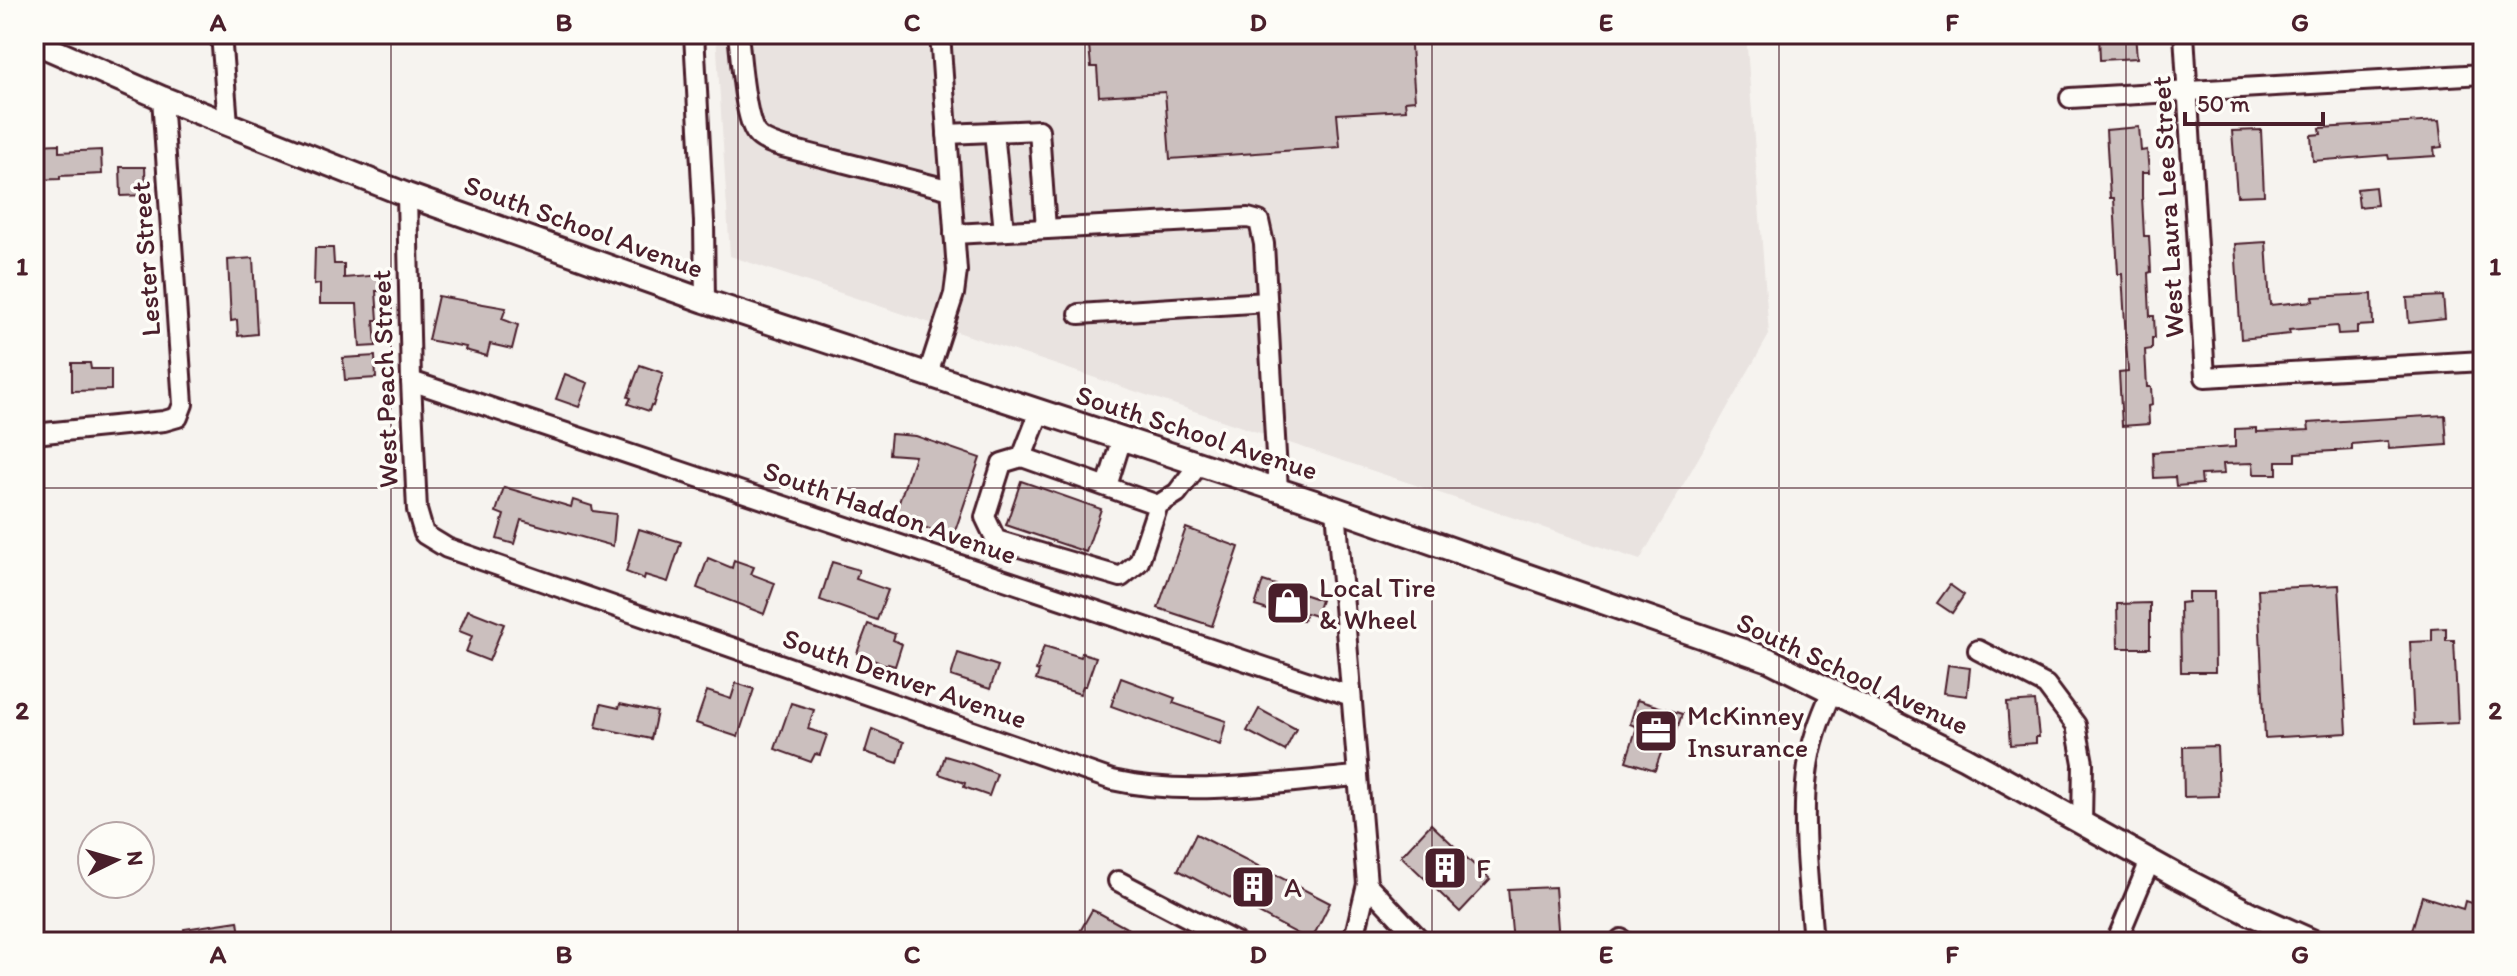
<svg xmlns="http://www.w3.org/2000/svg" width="2517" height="976" font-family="Itim,sans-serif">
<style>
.built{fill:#e9e3e0}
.building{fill:#cbbfbe;stroke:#4a1f2b;stroke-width:2}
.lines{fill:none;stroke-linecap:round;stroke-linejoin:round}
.minor-casing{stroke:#4a1f2b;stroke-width:24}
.major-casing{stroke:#4a1f2b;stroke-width:28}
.minor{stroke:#fdfcf7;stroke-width:18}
.major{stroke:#fdfcf7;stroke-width:22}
.grid{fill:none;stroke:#4a1f2b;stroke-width:2;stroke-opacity:0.55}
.labels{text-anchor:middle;stroke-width:7;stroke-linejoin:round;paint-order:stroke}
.street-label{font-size:28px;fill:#4a1f2b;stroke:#fdfcf7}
.poi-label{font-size:28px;fill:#4a1f2b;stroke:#fdfcf7;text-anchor:start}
.neatline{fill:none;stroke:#4a1f2b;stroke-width:3}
.grid-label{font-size:26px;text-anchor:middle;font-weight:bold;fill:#4a1f2b}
</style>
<rect width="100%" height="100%" fill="#f6f3ef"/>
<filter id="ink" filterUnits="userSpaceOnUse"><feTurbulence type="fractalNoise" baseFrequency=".0125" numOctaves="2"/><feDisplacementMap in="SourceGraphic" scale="16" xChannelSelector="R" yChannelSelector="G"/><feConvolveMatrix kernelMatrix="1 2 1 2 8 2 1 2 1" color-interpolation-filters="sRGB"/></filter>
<g filter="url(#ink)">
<path class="built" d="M716,34H1746L1769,335L1640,560L730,256Z"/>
<g class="building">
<path d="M1088,34H1410L1415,100L1405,101L1406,110L1337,114L1340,147L1170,159L1165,92L1099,96L1097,67H1091Z"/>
<path d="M2099,34H2135L2137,58L2100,60Z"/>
<path d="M2439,121L2442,147L2434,148L2435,156L2389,159L2388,155L2313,161L2311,135L2321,134L2320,128Z"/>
<path d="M2139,127L2141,151L2147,150L2149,173H2142V196L2144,236H2149L2151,272L2148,273L2150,316H2154L2155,338H2152V349L2145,350L2147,387H2151L2152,405L2148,406L2149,424L2122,426L2119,373L2128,372L2122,274H2118L2114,198H2110L2106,130Z"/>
<path d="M2261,130L2264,195L2237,196L2232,131Z"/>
<path d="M59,144V152L101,150L102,174L60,176V179L34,180V148L37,145Z"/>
<path d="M120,167H145L146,195L121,196Z"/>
<path d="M2375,187L2377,205L2359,207L2357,189Z"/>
<path d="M2266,242L2270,305L2314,301L2313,297L2372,294L2373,325L2357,326V333L2338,334L2337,326L2289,330L2290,334L2241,339L2235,244Z"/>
<path d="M315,248H333L334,264H344V278L382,275L383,291H376L378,320H374L376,346L360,347L357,304H320V284L314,285Z"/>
<path d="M253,258L257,334L238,336L237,320L231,321L228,260Z"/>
<path d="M438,296L506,308L502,319L518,325L512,349L490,344L487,356L465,350L466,347L428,340Z"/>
<path d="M2443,296L2445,319L2409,323L2407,298Z"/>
<path d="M375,356L376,378L345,380L343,358Z"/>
<path d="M72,363H90L91,369H111V390L72,391Z"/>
<path d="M640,365L663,373L653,406L651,405L649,411L628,404L631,398L628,397Z"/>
<path d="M565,374L588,383L579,407L556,399Z"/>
<path d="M2445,415L2447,445L2389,449L2388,441L2352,444V450L2296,453V461H2277V474H2254L2253,463L2223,464L2224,474L2201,475L2202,484L2176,486L2175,477L2154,478L2153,452L2235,447V429L2256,428V432L2309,430L2308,423Z"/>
<path d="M891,434L916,436L980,458L953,537L894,517L915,456L889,454Z"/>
<path d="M1021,481L1101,509L1086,552L1006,525Z"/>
<path d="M504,487L571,507L573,500L592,506L593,511L616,514L613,546L521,520L514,544L497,539L504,515L496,512Z"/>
<path d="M1186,528L1239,547L1212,626L1158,608Z"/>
<path d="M639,529L681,542L668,582L645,575L644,579L626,572Z"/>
<path d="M708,558L732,568L734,560L754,567L751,574L775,583L764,614L697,588Z"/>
<path d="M832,562L859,570L856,579L888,590L877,620L820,600Z"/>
<path d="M1263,581L1321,600L1316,616L1306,613L1303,621L1255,606Z"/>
<path d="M1950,585L1964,595L1952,613L1937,603Z"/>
<path d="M2339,585L2347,733L2265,738L2258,589Z"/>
<path d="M2188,592H2214L2215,672H2181L2180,603L2188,602Z"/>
<path d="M2150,603V648H2118L2117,604Z"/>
<path d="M468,610L504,624L489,661L466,652L472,636L459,631Z"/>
<path d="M868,624L895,634L893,640L902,644L895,666L888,664L887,666L857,653Z"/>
<path d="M2446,628V640H2454L2458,723L2414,725L2410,642L2432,641V629Z"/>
<path d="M1044,646L1081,657L1082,653L1096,657L1086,686H1083L1080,694L1036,680L1039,671L1036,670Z"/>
<path d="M958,653L998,666L990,689L951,676Z"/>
<path d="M1948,665L1970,668L1967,696L1944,693Z"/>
<path d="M1121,678L1175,698L1173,703L1226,721L1220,745L1111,706Z"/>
<path d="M736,683L754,689L738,737L696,723L707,691L731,699Z"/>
<path d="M1637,700L1682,714L1674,739L1667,736L1655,770L1626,761L1637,727L1630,724Z"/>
<path d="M2035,701L2039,737H2036V743L2010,745L2007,703Z"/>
<path d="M791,703L814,710L808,729L827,735L820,755L815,754L811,762L775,749Z"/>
<path d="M601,704L619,708L620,704L657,712L651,739L596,727Z"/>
<path d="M1259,709L1296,729L1285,751L1247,731Z"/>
<path d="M872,729L904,742L898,763L865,752Z"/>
<path d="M2217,746L2219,796L2184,797L2183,747Z"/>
<path d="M945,756L972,764L997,774L989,796L964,787L965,783L939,774Z"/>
<path d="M1431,824L1490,880L1460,912L1401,856Z"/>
<path d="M1196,834L1330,903L1311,941L1178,870Z"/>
<path d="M1555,887L1559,942H1513L1508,889Z"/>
<path d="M2422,896L2463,909L2465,901L2477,905L2479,942H2451L2412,930Z"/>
<path d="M1092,910L1101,914L1152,942H1074Z"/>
<path d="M238,921L241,942H186L184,929Z"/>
</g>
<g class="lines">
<g class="minor-casing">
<g id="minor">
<path d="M221,34L228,124"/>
<path d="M694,34L704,222L705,301"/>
<path d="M738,34C741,56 744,117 756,133C762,141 774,144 783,147L951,190"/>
<path d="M2184,34L2205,377L2483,361"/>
<path d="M2070,98L2483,74"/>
<path d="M994,132L1004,231"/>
<path d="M947,134L1039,130L1046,229"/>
<path d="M407,195L411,381L417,510L424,534L447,548L1112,780C1191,798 1277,782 1358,776"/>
<path d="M954,234L1248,218L1259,221L1264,244L1278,490"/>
<path d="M1079,314L1267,302"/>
<path d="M928,374L954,294L957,271L940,34"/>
<path d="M411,381L1351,696"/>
<path d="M1040,411L1022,457L1002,463L985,517L996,540L1121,577L1139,562L1158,505L1177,493L1199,464"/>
<path d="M34,434L164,421L178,417L183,404L162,98"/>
<path d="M1022,457L1158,505"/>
<path d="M1107,486L1122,438"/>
<path d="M1336,509L1367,884L1422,942"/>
<path d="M1978,650L2046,685L2076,725L2083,763L2082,823"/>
<path d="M1118,881L1235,942"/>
<path d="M1349,942L1356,930L1367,884"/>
<path d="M1621,942V939"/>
<path d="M1813,942C1809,890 1801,826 1807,774C1810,744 1820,718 1832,691"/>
<path d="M2116,942L2150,861"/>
</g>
</g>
<g class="major-casing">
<path id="major" d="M34,42L162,98L407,195L705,301L1336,509L1769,660L1965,758L2179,877L2251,914L2314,942"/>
</g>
<use href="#minor" class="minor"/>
<use href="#major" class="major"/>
</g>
</g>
<path class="grid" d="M391,34V942M738,34V942M1085,34V942M1432,34V942M1779,34V942M2126,34V942M34,488H2483"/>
<defs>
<g id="shop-square" transform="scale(2.3)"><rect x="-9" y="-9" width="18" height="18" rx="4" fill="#4a1f2b" stroke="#fdfcf7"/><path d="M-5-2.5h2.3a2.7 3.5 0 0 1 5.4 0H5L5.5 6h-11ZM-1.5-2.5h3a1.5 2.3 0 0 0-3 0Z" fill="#fff"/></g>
<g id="office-square" transform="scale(2.3)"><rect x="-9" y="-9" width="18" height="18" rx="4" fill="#4a1f2b" stroke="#fdfcf7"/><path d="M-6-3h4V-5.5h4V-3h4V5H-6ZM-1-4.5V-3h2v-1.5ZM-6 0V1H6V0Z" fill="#fff"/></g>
<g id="building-square" transform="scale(2.3)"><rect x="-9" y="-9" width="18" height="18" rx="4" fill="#4a1f2b" stroke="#fdfcf7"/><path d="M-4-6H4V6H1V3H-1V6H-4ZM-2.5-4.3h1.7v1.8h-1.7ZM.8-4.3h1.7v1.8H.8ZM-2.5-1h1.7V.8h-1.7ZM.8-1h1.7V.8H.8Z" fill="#fff"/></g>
</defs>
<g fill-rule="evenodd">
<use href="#shop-square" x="1288" y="603"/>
<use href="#office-square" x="1656" y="731"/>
<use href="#building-square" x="1445" y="868"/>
<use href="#building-square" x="1253" y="887"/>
</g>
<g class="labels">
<g class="street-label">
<text transform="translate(2167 207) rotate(-93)" y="10">West Laura Lee Street</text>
<text transform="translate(584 226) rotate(20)" y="10">South School Avenue</text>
<text transform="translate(145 259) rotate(-94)" y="10">Lester Street</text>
<text transform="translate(384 379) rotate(-92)" y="10">West Peach Street</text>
<text transform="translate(1197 432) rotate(18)" y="10">South School Avenue</text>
<text transform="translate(890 512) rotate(19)" y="10">South Haddon Avenue</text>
<text transform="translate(1853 673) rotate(25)" y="10">South School Avenue</text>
<text transform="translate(905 678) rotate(19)" y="10">South Denver Avenue</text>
</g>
<g class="poi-label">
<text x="1319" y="597">Local Tire<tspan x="1319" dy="32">&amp; Wheel</tspan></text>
<text x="1687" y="725">McKinney<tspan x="1687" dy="32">Insurance</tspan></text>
<text x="1476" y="878">F</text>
<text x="1284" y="897">A</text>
</g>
</g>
<rect width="2517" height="976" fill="none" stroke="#fdfcf7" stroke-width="88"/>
<g transform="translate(116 860) rotate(85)"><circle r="38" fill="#fdfcf7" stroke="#b5a4a5" stroke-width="2"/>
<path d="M0-6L14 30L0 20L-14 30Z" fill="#4a1f2b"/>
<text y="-12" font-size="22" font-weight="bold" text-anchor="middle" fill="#4a1f2b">N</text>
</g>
<path d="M2185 112v12h138v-12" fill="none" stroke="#4a1f2b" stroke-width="4"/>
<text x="2197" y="112" font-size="24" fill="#4a1f2b" stroke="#fdfcf7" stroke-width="6" paint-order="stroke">50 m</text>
<rect x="44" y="44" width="2429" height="888" class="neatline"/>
<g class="grid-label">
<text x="218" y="31">A</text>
<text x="564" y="31">B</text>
<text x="912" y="31">C</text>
<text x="1258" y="31">D</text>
<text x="1606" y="31">E</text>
<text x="1952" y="31">F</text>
<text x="2300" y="31">G</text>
<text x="22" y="275">1</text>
<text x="2495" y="275">1</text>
<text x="22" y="719">2</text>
<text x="2495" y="719">2</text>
<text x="218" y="963">A</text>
<text x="564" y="963">B</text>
<text x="912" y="963">C</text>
<text x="1258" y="963">D</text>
<text x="1606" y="963">E</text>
<text x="1952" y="963">F</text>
<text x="2300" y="963">G</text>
</g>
</svg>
